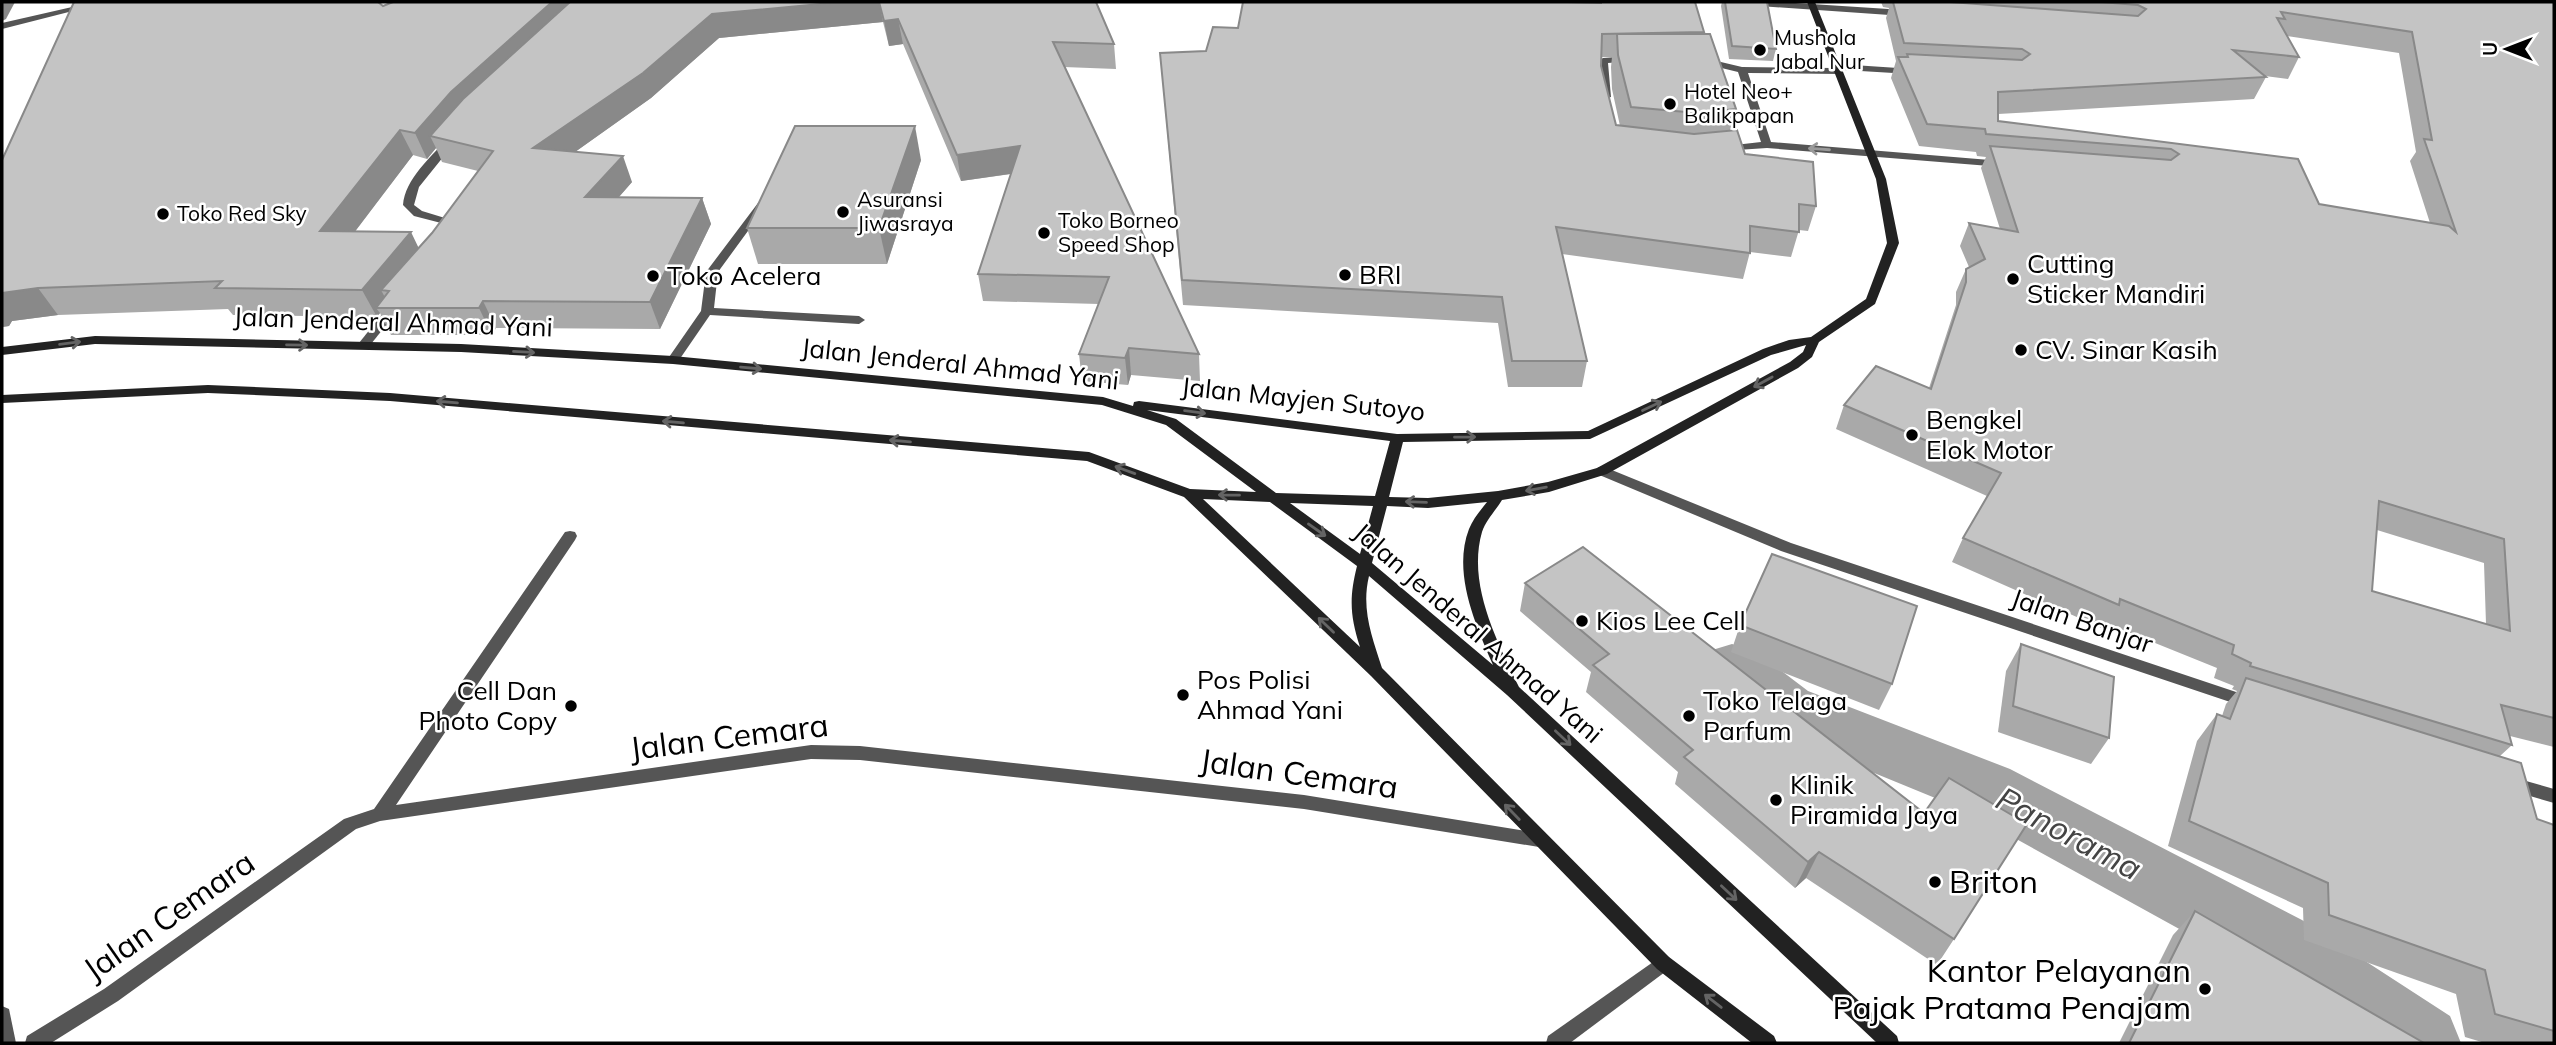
<svg xmlns="http://www.w3.org/2000/svg" width="2556" height="1045" font-family="Mulish,sans-serif">
<style>
.lines{fill:none;stroke-linecap:round;stroke-linejoin:round}
.canal{fill:#a3a3a3;fill-rule:evenodd}
.service{fill:#555;fill-rule:evenodd}
.minor{fill:#555;fill-rule:evenodd}
.secondary{fill:#222;fill-rule:evenodd}
.wall{fill:#a9a9a9;fill-rule:evenodd}
.shaded-wall{fill:#898989}
.building{fill:#c4c4c4;stroke:#898989;stroke-width:2;fill-rule:evenodd}
.oneway{stroke:#999}
.oneway2{stroke:#646464}
.poi-dot{fill:#000;stroke:#fff;stroke-width:2.5}
.labels{text-anchor:middle;stroke-width:5;stroke-linejoin:round;paint-order:stroke}
.far-poi-label{font-size:21px;fill:#000;stroke:#fff;text-anchor:start}
.poi-label{font-size:26px;fill:#000;stroke:#fff;text-anchor:start}
.street-label{font-size:26px;fill:#000;stroke:#fff}
.near-street-label{font-size:32px;fill:#000;stroke:#fff}
.near-poi-label{font-size:32px;fill:#000;stroke:#fff;text-anchor:start}
.near-water-label{font-size:33px;font-style:italic;fill:#444;stroke:#fff}
</style>
<rect width="100%" height="100%" fill="#fff"/>
<g class="lines">
<path class="canal" d="M1732,644L1755,651L1808,691L2010,769L2302,920L2450,1016L2461,1043H2356L2250,968L1962,809L1762,727L1709,687L1700,669L1709,651Z"/>
<g class="service">
<path d="M1741,2H1780L1904,10L1909,13L1904,16L1745,5Z"/>
<path d="M1631,56L1634,57V61L1608,63L1611,97L1603,99L1598,61L1603,58Z"/>
<path d="M1704,58L1742,67L1834,68L1835,65L1838,64L1913,69L1915,71L1910,74L1844,70L1840,74L1748,73L1771,142L2002,161L2007,164L2002,167L1767,148L1722,151V147L1726,146L1761,142L1738,72L1701,63V59Z"/>
<path d="M762,202L767,205L718,272L714,308L859,316L865,320L859,324L710,315L677,363H669L667,360L701,311L706,272L758,203Z"/>
</g>
<g class="minor">
<path d="M94,2H108L2,29V23Z"/>
<path d="M451,138L456,141L419,187L414,205L422,211L458,222L461,230L455,233L451,232L449,226L445,224L414,216L403,205C405,179 431,157 447,139Z"/>
<path d="M395,302L399,303V309L367,349H359L357,346L359,343L391,303Z"/>
<path d="M1602,466L1791,543L2254,698L2256,702L2254,706L2248,708L1781,551L1597,474L1595,471L1597,468Z"/>
<path d="M570,531L575,532L577,536L575,540L396,805L811,745L860,746L1304,795L1539,833L1545,835L1548,840L1545,845L1539,847L1304,809L860,760L811,759L380,821L356,829L118,1001L51,1043H25L27,1036L104,989L344,819L374,809L565,532Z"/>
<path d="M2512,777L2554,789V803L2506,789L2504,784L2506,779Z"/>
<path d="M1663,955L1669,957L1672,963L1669,969L1570,1043H1546L1548,1036Z"/>
<path d="M2,1006L9,1009L16,1043H2Z"/>
</g>
<path class="secondary" d="M1807,2H1815L1886,179L1899,243L1875,304L1819,342L1812,357L1798,368L1607,474L1549,492L1502,500C1496,510 1486,520 1482,532C1467,584 1497,641 1519,687L1897,1036L1899,1043H1877L1507,695L1369,576C1361,609 1372,637 1382,668L1669,957L1774,1036L1777,1043H1752L1657,969L1371,676L1184,497L1087,461L390,401L208,393L2,403V395L208,385L390,393L1089,452L1190,489L1256,492L1166,425L1102,405L673,364L461,352L95,344L2,355V347L95,336L461,344L673,356L1103,397L1133,406L1134,402L1139,401L1397,434L1588,431L1763,349L1789,340L1811,337L1866,299L1887,243L1876,179ZM1806,345L1803,352L1790,362L1597,468L1548,482L1498,491L1428,498L1389,497L1403,442L1590,439L1771,355ZM1147,410L1390,441L1375,496L1276,493L1176,419ZM1203,499L1270,502L1357,566C1349,598 1350,616 1360,647ZM1487,502C1480,511 1473,519 1469,529C1452,573 1476,626 1493,665L1372,563L1387,506L1428,508ZM1290,503L1373,506L1360,554Z"/>
</g>
<g class="wall">
<path d="M1096,2L1114,44L1116,69L1064,67L1199,354L1200,381L1131,375L1128,385L1082,381L1079,354L1099,304L983,301L978,274L1011,174L961,181L903,44L889,46L883,22L719,38L651,98L575,152L632,182L619,197L702,198L711,224L660,329L496,328L492,335H391L380,313L377,317L233,315L228,309L58,315L12,321L9,326L2,327V160L383,6ZM436,148L442,162L478,171L432,233L419,248L355,231L413,155L427,159Z"/>
<path d="M1599,2H1695L1704,34L1736,109L1730,130L1745,154L1816,206L1808,231L1799,230L1791,257L1750,252L1743,279L1562,254L1587,361L1582,387H1508L1498,323L1183,305L1160,53L1206,51L1238,28L1599,3ZM1601,57H1612L1611,67L1612,89L1620,126L1616,125L1601,66Z"/>
<path d="M1722,2H1767L1776,49L1773,61L1729,59L1721,6Z"/>
<path d="M1881,2H2554V747L2510,736L2512,745L2500,756L2537,819L2554,825V1043H2485L2465,1037L2456,994L2304,940L2303,908L2168,846L2197,741L2217,714L2222,716L2226,704L2237,691L2232,689L2234,686L2214,678L2217,668L2108,624L2104,629L1952,562L1963,538L1987,496L1836,429L1844,405L1929,388L1956,305V292L1966,269L1969,267L1960,246L1969,223L2000,229L1981,168L1986,157L1977,156L1976,152L1919,146L1891,78L1896,61L1886,18L1889,8L1883,7ZM2287,36L2399,53L2416,152L2410,161L2430,223L2319,204L2298,159L1998,121V114L2254,99L2266,77L2265,76L2288,79L2299,57ZM2377,530L2484,563L2486,624L2372,591Z"/>
<path d="M921,160L887,264H758L747,228Z"/>
<path d="M1525,583L1954,939L1937,965L1806,878L1795,888L1675,784L1678,772L1586,692L1591,672L1520,611Z"/>
<path d="M1740,625L1892,684L1879,710L1731,652Z"/>
<path d="M2021,644L2109,738L2091,764L1998,732L2006,671Z"/>
<path d="M2195,911L2424,1043H2119L2173,935Z"/>
</g>
<g class="shaded-wall">
<path d="M2,2H15L6,19L2,21Z"/>
<path d="M552,2H587L430,136L436,148L427,159L415,133L451,92Z"/>
<path d="M842,2H879L883,22L719,38L651,98L544,174L533,148L712,14Z"/>
<path d="M898,19L903,44L889,46L884,21Z"/>
<path d="M915,126L921,160L887,264L879,228Z"/>
<path d="M400,130L413,155L335,258L320,231Z"/>
<path d="M1020,146L1024,172L961,181L957,155Z"/>
<path d="M623,156L632,182L596,223L585,197Z"/>
<path d="M702,198L711,224L660,329L650,302Z"/>
<path d="M411,232L424,259L389,291L381,290L388,303L376,308L380,313L377,317L362,290Z"/>
<path d="M38,288L58,315L12,321L9,326L2,327V293Z"/>
<path d="M483,301L496,328L492,335L479,308Z"/>
<path d="M1129,348L1131,375L1128,385L1125,358Z"/>
<path d="M1819,852L1806,878L1795,888L1808,862Z"/>
</g>
<g class="building">
<path d="M74,2H378L383,6L393,2H552L451,92L415,133L400,130L320,231L411,232L362,290L215,288L222,281L38,288L2,293V160Z"/>
<path d="M570,2H842L712,14L643,73L533,148L623,156L585,197L702,198L650,302L483,301L479,308H376L389,291L381,290L432,233L493,151L430,136L463,99Z"/>
<path d="M879,2H1096L1114,44L1053,42L1199,354L1129,348L1125,358L1079,354L1109,277L978,274L1020,146L957,155L898,19L884,21Z"/>
<path d="M1243,2H1568L1601,3V2H1695L1704,32L1602,34L1601,66L1616,125L1694,134L1737,130L1745,154L1813,162L1816,206L1799,204V232L1750,226V253L1556,227L1587,361H1512L1502,297L1182,280L1160,53L1206,51L1213,27L1238,28Z"/>
<path d="M1725,2H1767L1776,49L1732,46Z"/>
<path d="M1893,2H1950L2138,16L2146,9L2138,5L2100,2H2554V718L2501,705L2512,745L2250,666L2251,663L2232,654L2234,645L2120,599L2119,605L1963,538L2001,473L1844,405L1876,366L1931,389L1966,282V269L1985,259L1969,223L2018,232L1990,146L2171,160L2179,154L2171,149L1986,134L1985,129L1927,124L1898,57H1908L1907,54L2022,60L2030,54L2022,49L1904,43ZM2281,12L2412,32L2432,140L2424,139L2456,232L2449,226L2319,204L2298,159L1998,121V92L2266,77L2233,50L2299,57L2277,18L2285,19ZM2379,501L2504,539L2510,631L2372,591Z"/>
<path d="M1617,34H1710L1736,109L1697,113L1631,107L1618,55Z"/>
<path d="M795,126H915L879,228H747Z"/>
<path d="M1583,547L1924,813L1949,778L2027,824L1954,939L1819,852L1808,862L1684,757L1693,750L1593,665L1609,654L1525,583Z"/>
<path d="M1772,554L1917,606L1892,684L1740,625Z"/>
<path d="M2021,644L2114,677L2109,738L2013,706Z"/>
<path d="M2246,678L2521,763L2537,819L2554,825V1031L2495,1014L2485,970L2329,915L2328,883L2189,821L2217,714L2230,719Z"/>
<path d="M2195,911L2424,1043H2129Z"/>
</g>
<defs><path id="oneway-shaft" d="M-6 0H5M1.5-3L5.5 0L1.5 3" fill="none" stroke-width="1.6" stroke-linecap="round" stroke-linejoin="round" transform="scale(1.75)"/></defs>
<use class="oneway" href="#oneway-shaft" transform="translate(1819 149) rotate(-176)"/>
<g class="oneway2">
<use href="#oneway-shaft" transform="translate(70 343) rotate(-7)"/>
<use href="#oneway-shaft" transform="translate(297 345) rotate(1)"/>
<use href="#oneway-shaft" transform="translate(524 352) rotate(3)"/>
<use href="#oneway-shaft" transform="translate(751 368) rotate(5)"/>
<use href="#oneway-shaft" transform="translate(1763 382) rotate(151)"/>
<use href="#oneway-shaft" transform="translate(447 402) rotate(-175)"/>
<use href="#oneway-shaft" transform="translate(1652 406) rotate(-25)"/>
<use href="#oneway-shaft" transform="translate(1195 412) rotate(7)"/>
<use href="#oneway-shaft" transform="translate(673 422) rotate(-175)"/>
<use href="#oneway-shaft" transform="translate(1465 437) rotate(-1)"/>
<use href="#oneway-shaft" transform="translate(900 441) rotate(-175)"/>
<use href="#oneway-shaft" transform="translate(1125 470) rotate(-160)"/>
<use href="#oneway-shaft" transform="translate(1536 489) rotate(170)"/>
<use href="#oneway-shaft" transform="translate(1229 495) rotate(-179)"/>
<use href="#oneway-shaft" transform="translate(1416 502) rotate(-178)"/>
<use href="#oneway-shaft" transform="translate(1317 530) rotate(35)"/>
<use href="#oneway-shaft" transform="translate(1326 625) rotate(-136)"/>
<use href="#oneway-shaft" transform="translate(1563 738) rotate(43)"/>
<use href="#oneway-shaft" transform="translate(1512 812) rotate(-134)"/>
<use href="#oneway-shaft" transform="translate(1729 893) rotate(43)"/>
<use href="#oneway-shaft" transform="translate(1713 1001) rotate(-142)"/>
</g>
<g class="poi-dot">
<circle cx="1760" cy="50" r="7"/>
<circle cx="1670" cy="104" r="7"/>
<circle cx="843" cy="212" r="7"/>
<circle cx="163" cy="214" r="7"/>
<circle cx="1044" cy="233" r="7"/>
<circle cx="1345" cy="275" r="7"/>
<circle cx="653" cy="276" r="7"/>
<circle cx="2013" cy="279" r="7"/>
<circle cx="2021" cy="350" r="7"/>
<circle cx="1912" cy="435" r="7"/>
<circle cx="1582" cy="621" r="7"/>
<circle cx="1183" cy="695" r="7"/>
<circle cx="571" cy="706" r="7"/>
<circle cx="1689" cy="716" r="7"/>
<circle cx="1776" cy="800" r="7"/>
<circle cx="1935" cy="882" r="7"/>
<circle cx="2205" cy="989" r="7"/>
</g>
<g class="labels">
<g class="far-poi-label">
<text x="1774" y="45">Mushola<tspan x="1774" dy="24">Jabal Nur</tspan></text>
<text x="1684" y="99">Hotel Neo+<tspan x="1684" dy="24">Balikpapan</tspan></text>
<text x="857" y="207">Asuransi<tspan x="857" dy="24">Jiwasraya</tspan></text>
<text x="177" y="221">Toko Red Sky</text>
<text x="1058" y="228">Toko Borneo<tspan x="1058" dy="24">Speed Shop</tspan></text>
</g>
<g class="poi-label">
<text x="2027" y="273">Cutting<tspan x="2027" dy="30">Sticker Mandiri</tspan></text>
<text x="1359" y="284">BRI</text>
<text x="667" y="285">Toko Acelera</text>
<text x="2035" y="359">CV. Sinar Kasih</text>
<text x="1926" y="429">Bengkel<tspan x="1926" dy="30">Elok Motor</tspan></text>
<text x="1596" y="630">Kios Lee Cell</text>
<text x="1197" y="689">Pos Polisi<tspan x="1197" dy="30">Ahmad Yani</tspan></text>
<text x="557" y="700" text-anchor="end">Cell Dan<tspan x="557" dy="30">Photo Copy</tspan></text>
<text x="1703" y="710">Toko Telaga<tspan x="1703" dy="30">Parfum</tspan></text>
<text x="1790" y="794">Klinik<tspan x="1790" dy="30">Piramida Jaya</tspan></text>
</g>
<g class="street-label">
<text transform="translate(393 322) rotate(2)" y="9">Jalan Jenderal Ahmad Yani</text>
<text transform="translate(960 364) rotate(6)" y="9">Jalan Jenderal Ahmad Yani</text>
<text transform="translate(1303 399) rotate(6)" y="9">Jalan Mayjen Sutoyo</text>
<text transform="translate(2082 621) rotate(19)" y="9">Jalan Banjar</text>
<text transform="translate(1478 633) rotate(41)" y="9">Jalan Jenderal Ahmad Yani</text>
</g>
<g class="near-street-label">
<text transform="translate(729 737) rotate(-7)" y="11">Jalan Cemara</text>
<text transform="translate(1299 774) rotate(8)" y="11">Jalan Cemara</text>
<text transform="translate(169 916) rotate(-35)" y="11">Jalan Cemara</text>
</g>
<g class="near-poi-label">
<text x="1949" y="893">Briton</text>
<text x="2191" y="982" text-anchor="end">Kantor Pelayanan<tspan x="2191" dy="37">Pajak Pratama Penajam</tspan></text>
</g>
<g class="near-water-label">
<text transform="translate(2069 833) rotate(28)" y="12">Panorama</text>
</g>
</g>
<rect width="2556" height="1045" fill="none" stroke="#000000" stroke-width="7"/>
<g transform="translate(2507 49) rotate(270)" stroke="#ffffff" stroke-width="5" paint-order="stroke">
<path d="M0-5L12 26L0 18L-12 26Z" fill="#000000"/>
<text y="-10" font-size="19" font-weight="bold" text-anchor="middle" fill="#000000">U</text>
</g>
</svg>
